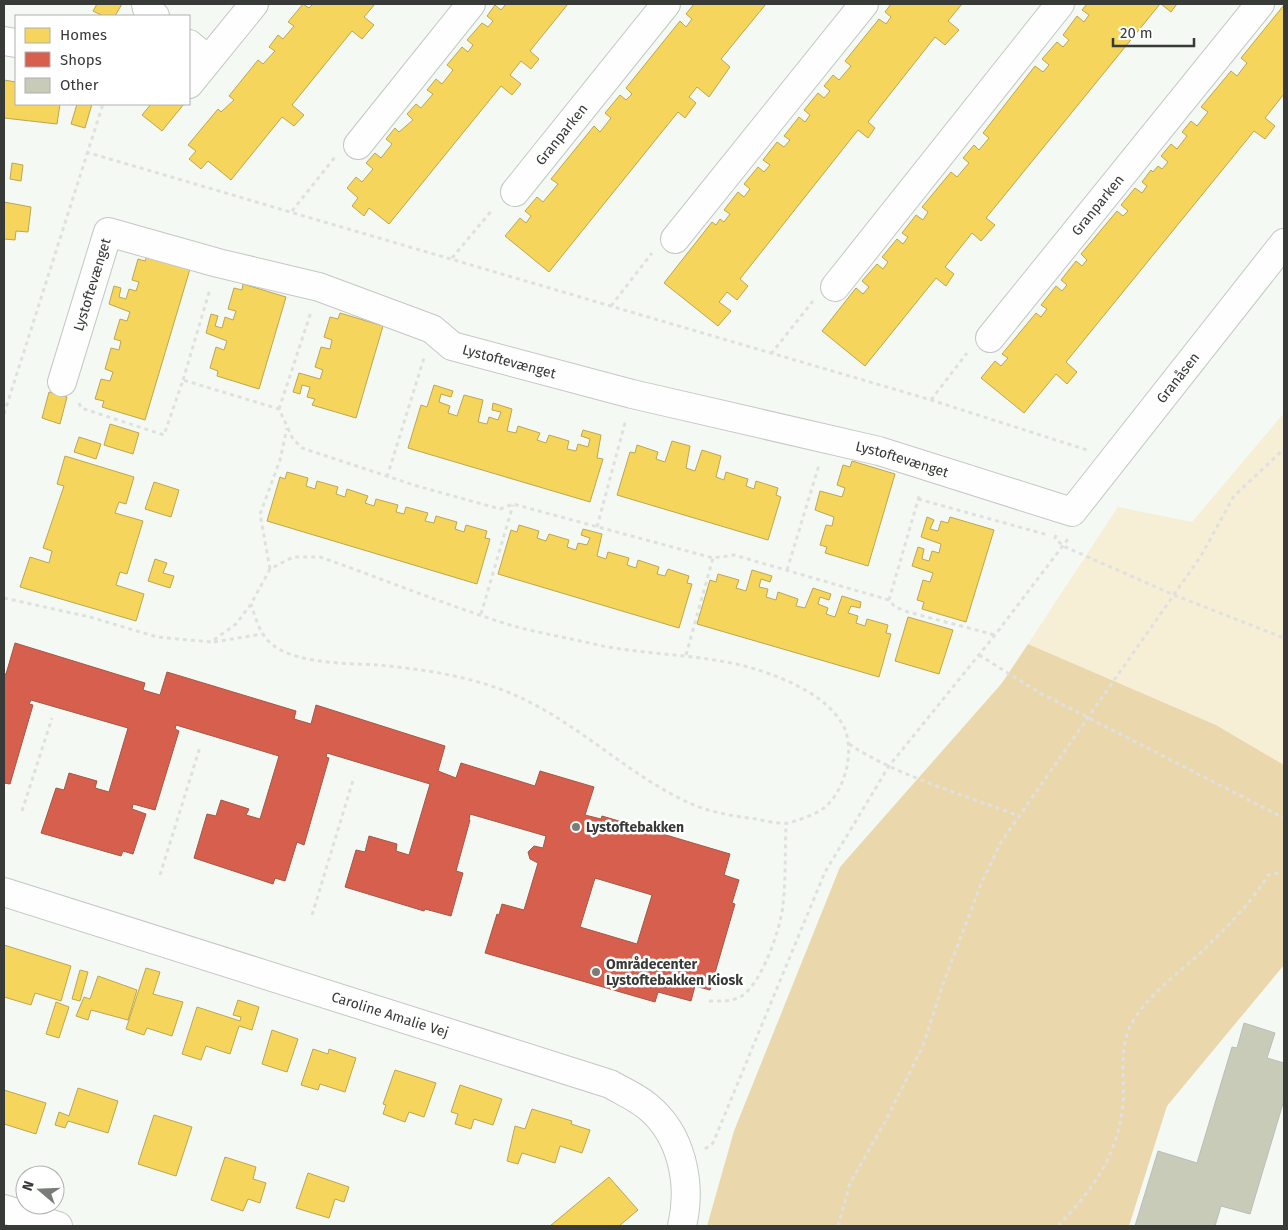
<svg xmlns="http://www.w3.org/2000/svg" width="1288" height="1230" font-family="'Fira Sans',sans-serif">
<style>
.green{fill:#f7eed6}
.forest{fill:#ebd7ac}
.homes{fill:#f6d55c;stroke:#bda651}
.shops{fill:#d6604d;stroke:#a65546;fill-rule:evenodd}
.building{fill:#c7cbb8;stroke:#babdb8}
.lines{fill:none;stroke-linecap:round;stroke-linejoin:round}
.minor-casing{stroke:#c4c8c4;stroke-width:30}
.path{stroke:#e0e1df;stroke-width:3;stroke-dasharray:4 4;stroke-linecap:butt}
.minor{stroke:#fdfefd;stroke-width:28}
.poi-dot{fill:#797d78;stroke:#fff;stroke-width:2}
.labels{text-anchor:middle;stroke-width:5;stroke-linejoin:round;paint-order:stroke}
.street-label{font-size:14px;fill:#373a36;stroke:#fff}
.poi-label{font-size:14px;font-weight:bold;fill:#373a36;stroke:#fff;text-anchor:start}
</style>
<rect width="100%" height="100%" fill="#f4f9f3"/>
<path class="green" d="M1284,413V765L1216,725L1028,644L1118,507L1192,522Z"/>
<path class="forest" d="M1028,644L1216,725L1284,765V965L1167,1106L1129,1226H707L734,1131L840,867L1002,683Z"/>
<g class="homes">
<path d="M97,4H122L115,16H103L93,11Z"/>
<path d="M303,4L309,8L313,4H375L364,17L374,25L362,39L352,31L292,105L304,115L294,126L282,117L231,180L208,161L201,169L189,159L196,151L188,145L218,109L221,112L234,100L229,96L258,60L263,64L275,51L269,47L278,35L283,39L294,26L288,22Z"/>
<path d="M506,4H568L530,51L539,59L531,69L521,61L510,75L521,84L512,95L501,86L389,224L369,208L364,216L352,206L358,198L347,188L356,177L362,182L373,169L366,163L375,153L381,158L392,144L386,139L395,128L399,132L413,120L407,114L416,104L421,108L433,94L427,90L436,79L442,84L453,70L447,65L462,47L468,52L473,45L467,40L482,23L488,27L493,21L487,16L495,5L501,10Z"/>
<path d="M694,4H766L721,59L730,67L709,97L697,87L689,97L696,103L685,118L678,112L549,272L505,236L520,218L526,223L531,216L525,211L537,197L543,202L558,184L551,179L594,126L600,132L611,118L605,113L620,95L626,100L632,94L626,88L680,21L686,27L692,19L686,14Z"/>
<path d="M891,4H962L948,21L959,30L945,45L935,37L868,122L875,128L868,138L858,130L740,279L748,286L737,300L727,292L719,302L731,311L718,326L664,283L712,222L716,225L720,219L724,222L730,214L724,210L738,192L744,197L750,189L744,184L758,167L764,172L770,165L763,160L777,142L784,147L790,140L784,136L799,117L805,122L810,115L804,110L818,93L824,98L830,91L824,86L833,75L839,80L851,66L845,61L879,19L886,24L891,17L885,12Z"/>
<path d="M1087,4H1160L986,218L995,225L981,241L972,233L945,267L954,274L946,286L936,278L865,366L822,331L856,288L863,294L869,287L862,281L877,264L883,269L888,262L882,257L897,239L903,244L908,237L902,233L916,215L923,220L928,212L922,207L951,172L957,177L969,163L963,158L974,145L979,150L989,138L983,133L1035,66L1043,72L1049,65L1042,59L1057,42L1063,47L1069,40L1063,35L1077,16L1084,22L1089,15L1082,10Z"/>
<path d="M1161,4H1177L1171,12Z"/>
<path d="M1284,5V94L1265,118L1275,126L1265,139L1254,131L1066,362L1077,372L1067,384L1056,374L1024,413L981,378L995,361L1001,366L1008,358L1002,354L1036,313L1041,317L1047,309L1041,305L1056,286L1062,291L1067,285L1061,280L1076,261L1082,266L1087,260L1081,254L1117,211L1123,216L1128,211L1121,205L1135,188L1142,193L1147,186L1142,182L1151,170L1153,172L1158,166L1162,169L1168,162L1161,156L1171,144L1177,149L1187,136L1182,132L1191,121L1197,126L1208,112L1201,107L1231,71L1237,76L1247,63L1241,58Z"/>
<path d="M4,80L16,82V104H60L57,124L4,118Z"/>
<path d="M77,104H92L85,128L71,124Z"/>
<path d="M151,104H184L162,131L142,115Z"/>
<path d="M12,163L23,165L21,181L10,179Z"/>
<path d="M4,202L31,207L28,232L16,231L15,240L4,239Z"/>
<path d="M147,256L190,269L145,420L102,407L104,401L95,399L101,379L110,381L113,372L105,369L111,348L119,350L121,341L114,339L120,319L127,321L130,312L109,304L114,286L121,288L119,297L126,299L129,289L136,291L139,282L132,280L138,259L145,261Z"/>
<path d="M243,284L286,297L259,389L217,376L218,371L210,368L216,347L224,350L227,341L206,333L211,314L218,316L215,326L222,328L225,317L233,320L236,311L228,309L234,288L242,290Z"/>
<path d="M340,313L383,326L356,418L312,405L315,399L307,397L310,387L302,385L300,394L293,392L299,373L320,379L323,370L315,367L321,347L330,349L332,340L324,337L330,317L338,319Z"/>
<path d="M434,385L453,391L451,397L441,394L439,402L450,406L448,413L457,416L464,395L483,400L478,422L487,424L489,417L498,420L501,412L492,410L493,403L512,409L507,431L516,433L518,426L540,433L537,440L546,443L549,435L569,441L567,449L576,451L578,444L588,447L590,439L581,436L583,430L601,435L597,458L603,459L590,502L408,448L421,405L427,407Z"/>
<path d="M49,392L67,397L60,424L42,418Z"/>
<path d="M110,424L139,433L133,454L104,445Z"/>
<path d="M79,437L101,444L96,459L74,452Z"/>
<path d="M672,441L690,446L686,468L695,471L702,450L721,456L716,477L724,480L726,472L748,479L746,486L754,489L756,481L778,488L776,495L781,497L768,540L617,495L630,452L635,453L637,445L658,452L656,459L665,462Z"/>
<path d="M65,456L134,477L126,504L119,502L115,513L143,521L127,574L120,572L116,585L144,594L136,621L20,587L30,557L49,563L52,551L43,548L64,486L57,484Z"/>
<path d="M852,461L895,474L868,566L825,553L827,547L820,545L826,525L832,526L834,517L815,510L820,491L842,497L845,488L837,485L843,465L850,467Z"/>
<path d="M287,472L308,478L306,486L315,489L317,481L338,487L336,494L345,497L347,489L368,496L365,503L374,506L376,499L398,505L396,512L404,514L406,507L428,513L425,521L434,523L436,516L457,522L455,529L464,532L466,525L487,531L485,538L490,539L477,584L267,521L280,477L285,479Z"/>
<path d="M154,482L179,490L171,517L145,509Z"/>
<path d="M927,517L934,520L930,529L938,531L941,521L948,523L950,517L994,530L966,622L922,609L924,602L917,600L923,580L930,582L933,573L912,566L918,547L924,549L922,559L929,561L932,551L939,553L941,544L921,537Z"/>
<path d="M519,525L539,531L537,538L546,541L549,534L569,540L567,547L576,550L578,543L587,545L590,538L581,535L583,529L602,534L597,556L606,559L608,552L629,558L627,565L636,568L638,560L659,567L657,574L665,576L668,569L689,576L687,583L692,584L679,628L498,574L511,530L517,532Z"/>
<path d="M155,559L167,563L163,573L174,576L170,588L148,581Z"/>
<path d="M752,570L772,576L770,582L761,579L759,587L768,589L766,597L776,600L778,592L798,599L796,606L805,608L813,588L831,594L829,600L820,597L818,604L828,608L826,614L835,617L842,596L861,602L860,608L851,606L848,613L858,616L856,623L865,626L867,619L888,625L886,633L891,634L879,677L697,624L710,580L716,582L718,574L739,580L736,588L746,591Z"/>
<path d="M908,617L953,630L939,674L895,661Z"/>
<path d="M4,945L71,966L61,1001L35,993L31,1005L4,997Z"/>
<path d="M146,968L160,972L153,994L183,1002L172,1036L147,1028L144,1035L126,1029Z"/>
<path d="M80,970L88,972L80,1001L72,999Z"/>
<path d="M98,976L137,990L128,1020L91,1010L88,1020L76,1016L84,997L90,999Z"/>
<path d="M238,1000L259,1007L252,1030L239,1026L230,1054L206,1046L201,1060L182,1054L197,1007L240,1021L241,1017L233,1015Z"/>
<path d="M56,1002L69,1007L59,1038L46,1034Z"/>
<path d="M272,1030L298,1039L287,1072L262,1064Z"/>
<path d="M313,1049L328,1054L329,1049L356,1058L345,1092L320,1084L318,1090L301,1085Z"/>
<path d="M395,1070L436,1083L424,1117L409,1112L405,1122L383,1114L386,1105L383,1104Z"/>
<path d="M460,1085L502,1099L493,1125L474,1119L471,1129L455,1124L458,1114L451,1112Z"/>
<path d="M78,1088L118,1101L108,1133L68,1121L65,1128L55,1125L59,1112L69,1116Z"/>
<path d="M4,1090L46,1103L36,1134L4,1124Z"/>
<path d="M532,1109L572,1121L571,1124L590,1130L582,1153L560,1146L555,1163L522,1153L518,1164L507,1161L515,1126L525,1129Z"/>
<path d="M154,1115L192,1127L176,1176L138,1164Z"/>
<path d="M225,1157L256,1167L253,1179L266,1183L260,1203L248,1199L243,1211L211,1200Z"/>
<path d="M308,1173L349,1187L344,1202L335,1199L329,1218L296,1208Z"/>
<path d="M609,1177L638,1210L619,1226H550Z"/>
</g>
<path class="shops" d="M15,643L145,683L143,690L160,695L167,672L296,711L294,719L311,724L316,705L445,746L438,771L456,778L461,763L535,786L540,771L594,787L585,815L601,819L602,816L730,854L724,875L739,880L732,903L735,904L710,990L695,986L691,1001L658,992L655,1002L485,953L497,914L499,915L502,904L524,910L538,863L530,859L528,852L534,846L543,848L546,836L470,814L469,820H470L456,871L463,873L451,916L425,909L424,911L345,887L356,850L365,852L369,836L397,844L396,851L409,855L430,784L327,753L326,757L329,758L304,845L297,842L285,881L275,878L273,884L194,858L207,814L216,816L221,800L249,809L246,815L260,819L279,756L176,725L175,729L179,731L155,810L133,804L132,809L146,814L133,854L123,851L121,856L41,833L56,788L64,790L69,773L97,781L95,788L109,792L128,728L31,700L29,704L33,705L10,784L4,783V674H6ZM595,878L652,895L637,944L580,927Z"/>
<path class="building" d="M1244,1023L1275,1033L1267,1058L1284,1063V1100L1250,1214L1221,1206L1215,1226H1135L1158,1151L1197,1163L1232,1047L1237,1048Z"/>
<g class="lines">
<g class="minor-casing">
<g id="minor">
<path d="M146,4L147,9L155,16"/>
<path d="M4,41L16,43"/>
<path d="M189,44L208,60"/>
<path d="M189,84L254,4"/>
<path d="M358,145L471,4"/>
<path id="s1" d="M515,192L666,4"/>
<path d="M675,239L864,4"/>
<path d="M835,287L1060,4"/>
<path id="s2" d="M990,338L1260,4"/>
<path id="s3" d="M62,382L108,232L218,263L319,287L432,329L452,346L632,394L879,451L1072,512L1284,243"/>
<path id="s4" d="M4,892L610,1084C622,1091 636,1097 647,1106C682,1134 692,1184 682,1226"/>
<path d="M4,1209L58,1226"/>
</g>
</g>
<g class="path">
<path d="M86,152L931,400L1087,450"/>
<path d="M292,211L335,157"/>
<path d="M452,258L493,209"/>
<path d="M611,306L652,253"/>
<path d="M771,354L813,301"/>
<path d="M183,380L210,289"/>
<path d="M931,400L967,353"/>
<path d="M79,403L81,408L164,435L183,380L279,409L293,439L302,448L417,486L500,509L513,504L713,558L734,555L889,600L895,607L908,612L995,635"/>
<path d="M279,409L311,312"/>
<path d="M4,414L103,104"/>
<path d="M387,477L424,358"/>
<path d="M918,499L1048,535"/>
<path d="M597,527L626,419"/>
<path d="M1056,535L1055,538L1063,546L1174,595L1284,638"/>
<path d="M270,569L260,514L280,460L287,428"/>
<path d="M787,570L819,465"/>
<path d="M4,598L90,617L157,637L211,642L236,624L251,604L270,569L293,557H320C383,579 446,605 510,625C538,633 569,638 598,645C656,657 714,653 770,674C797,684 828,699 843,725C856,750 845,791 824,808C816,814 797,821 788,823C778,824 765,821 756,819C732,816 708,812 687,802C624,772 575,720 510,693C469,676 422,669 378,665C346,663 281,665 263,634C257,625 254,613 251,604"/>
<path d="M889,600L920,493"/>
<path d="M481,614L513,505"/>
<path d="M214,642L262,634"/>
<path d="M686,655L713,558"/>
<path d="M979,655L1040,693L1284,818"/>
<path d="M849,744C897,776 965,795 1019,816"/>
<path d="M22,811L52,718"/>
<path d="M160,875L200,747"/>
<path d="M312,915L354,777"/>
<path d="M709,1001C720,1001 730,1002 740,997C761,986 781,928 783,905C786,878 785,850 786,823"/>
<path d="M705,1149L713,1143L825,872L889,766L995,635L1068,539"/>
<path d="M838,1226L850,1183L885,1122L923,1046L943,984L981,884L1001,842L1201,556L1234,496L1284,449"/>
<path d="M1058,1226C1093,1189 1117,1157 1123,1105C1125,1078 1118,1047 1132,1023C1148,995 1175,976 1198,955C1224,930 1249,906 1268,875L1284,872"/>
</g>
<use href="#minor" class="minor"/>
</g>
<g class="poi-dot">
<circle cx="576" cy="827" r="5"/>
<circle cx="596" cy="972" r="5"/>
</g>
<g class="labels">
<g class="street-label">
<text dy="5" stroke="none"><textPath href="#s1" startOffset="74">Granparken</textPath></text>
<text dy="5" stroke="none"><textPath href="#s2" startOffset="171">Granparken</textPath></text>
<text dy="5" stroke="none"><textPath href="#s3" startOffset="102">Lystoftevænget</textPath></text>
<text dy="5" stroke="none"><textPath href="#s3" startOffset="581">Lystoftevænget</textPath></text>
<text dy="5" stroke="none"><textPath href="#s3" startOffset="1335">Granåsen</textPath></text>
<text dy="5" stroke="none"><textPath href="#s3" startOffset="986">Lystoftevænget</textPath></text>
<text dy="5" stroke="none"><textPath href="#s4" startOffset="405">Caroline Amalie Vej</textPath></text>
</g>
<g class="poi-label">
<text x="586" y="832">Lystoftebakken</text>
<text x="606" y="969">Områdecenter<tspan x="606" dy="16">Lystoftebakken Kiosk</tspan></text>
</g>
</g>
<rect width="1288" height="1230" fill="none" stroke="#373a36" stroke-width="10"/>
<rect x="15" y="15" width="175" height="90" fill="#ffffff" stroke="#afb0af"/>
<rect x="25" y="28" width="25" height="15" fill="#f6d55c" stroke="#afb0af"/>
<text x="60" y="40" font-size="15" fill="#373a36">Homes</text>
<rect x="25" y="52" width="25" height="15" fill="#d6604d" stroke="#afb0af"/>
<text x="60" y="65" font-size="15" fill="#373a36">Shops</text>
<rect x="25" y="78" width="25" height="15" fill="#c7cbb8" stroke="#afb0af"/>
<text x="60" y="90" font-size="15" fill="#373a36">Other</text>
<g transform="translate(40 1190) rotate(289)"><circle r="24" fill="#ffffff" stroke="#afb0af"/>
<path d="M0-4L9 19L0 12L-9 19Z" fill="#797d78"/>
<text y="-8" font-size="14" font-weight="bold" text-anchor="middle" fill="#373a36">N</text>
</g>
<path d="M1113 38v8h81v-8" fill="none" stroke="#373a36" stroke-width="2.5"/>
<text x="1120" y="38" font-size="15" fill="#373a36" stroke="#ffffff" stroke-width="4" paint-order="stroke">20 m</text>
</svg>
